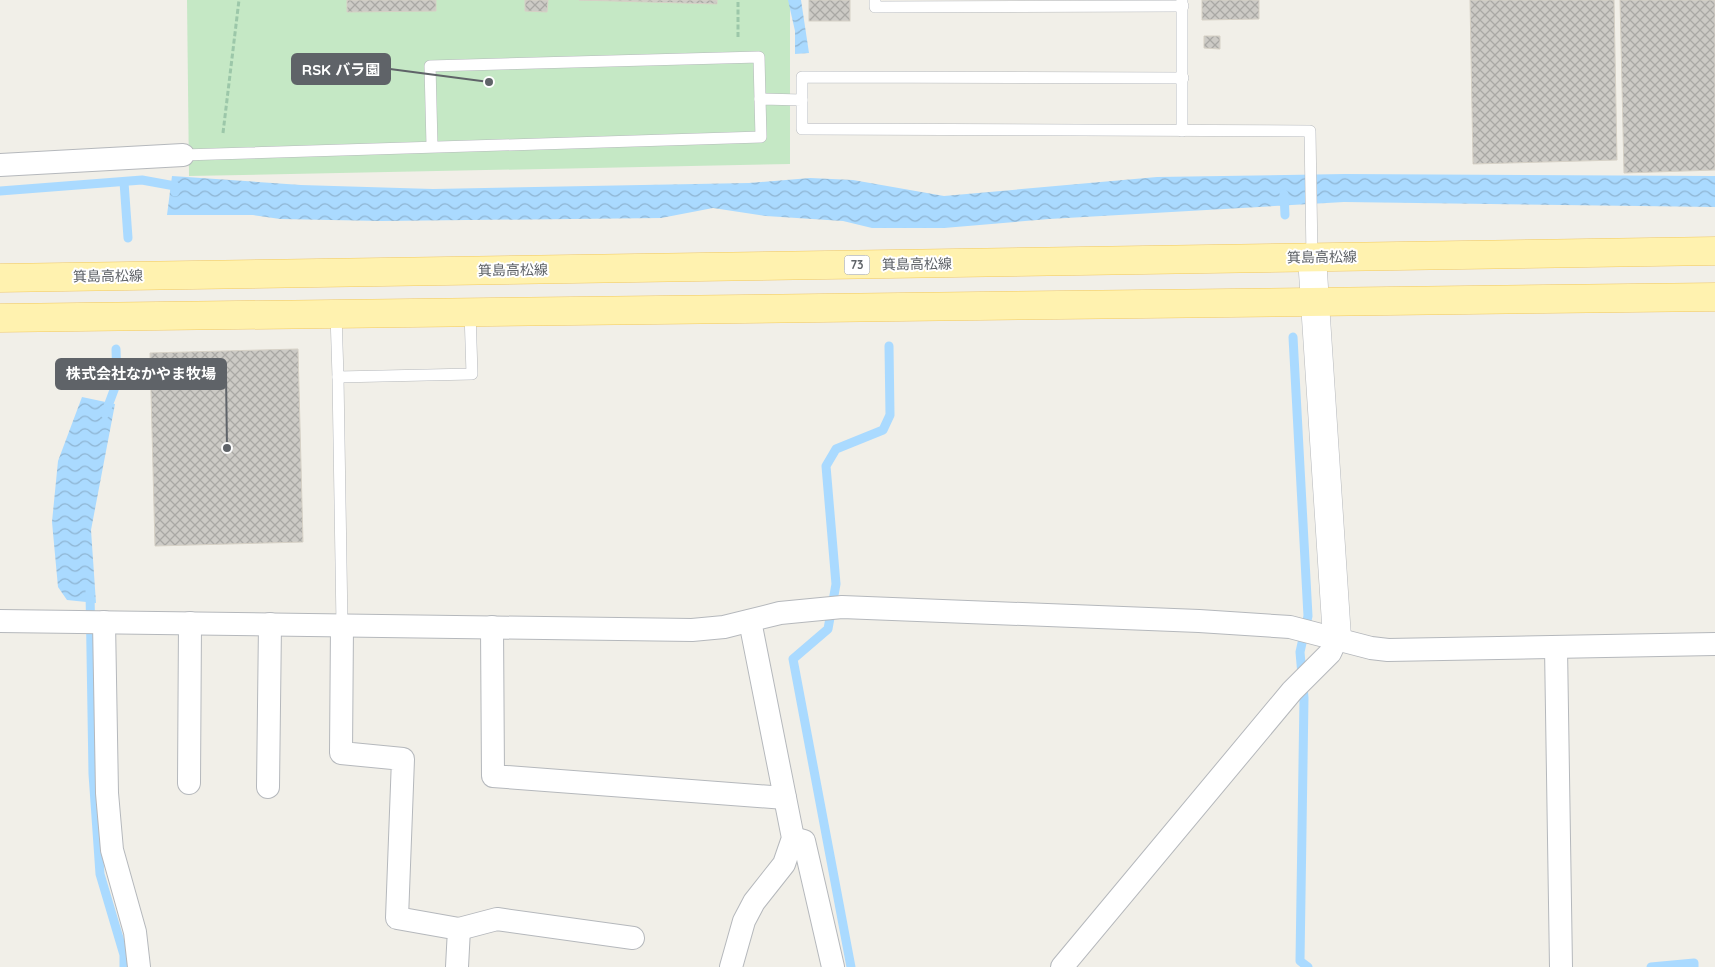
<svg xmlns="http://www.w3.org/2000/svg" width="1715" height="967" font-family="Quicksand,'Noto Sans JP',sans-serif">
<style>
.garden{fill:#c5e8c5}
.water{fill:url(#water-waves)}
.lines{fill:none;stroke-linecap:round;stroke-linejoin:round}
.stream{stroke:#aadaff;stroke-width:9}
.building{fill:url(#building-cross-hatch);stroke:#d6d1c6}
.service-casing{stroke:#b5b8bc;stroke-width:12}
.minor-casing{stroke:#b5b8bc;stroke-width:24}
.tertiary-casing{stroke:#b5b8bc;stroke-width:29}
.primary-casing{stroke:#f2c960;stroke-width:29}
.path{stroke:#9cc7a9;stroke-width:3;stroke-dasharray:5 2.5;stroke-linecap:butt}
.service{stroke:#fff;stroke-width:11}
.minor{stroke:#fff;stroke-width:22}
.tertiary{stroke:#fff;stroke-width:28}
.primary{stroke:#fff2af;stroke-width:28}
.labels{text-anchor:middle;stroke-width:4;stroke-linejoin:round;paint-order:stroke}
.shield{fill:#fff;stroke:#8f9295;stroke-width:1}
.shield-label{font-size:12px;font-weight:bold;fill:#5f6368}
.street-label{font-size:14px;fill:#5f6368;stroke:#fff}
.leader{fill:none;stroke:#5f6368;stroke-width:2}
.callout-dot{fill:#5f6368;stroke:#fff;stroke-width:2}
.callout{fill:#5f6368;stroke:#5f6368;stroke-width:2}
.callout-label{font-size:15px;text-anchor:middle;font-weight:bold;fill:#fff}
</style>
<defs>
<pattern id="water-waves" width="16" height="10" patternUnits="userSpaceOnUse" patternTransform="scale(1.25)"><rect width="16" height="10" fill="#aadaff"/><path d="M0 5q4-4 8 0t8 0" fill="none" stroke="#8eb4d2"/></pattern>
<pattern id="building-cross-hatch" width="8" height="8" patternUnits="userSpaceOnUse" patternTransform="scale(1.25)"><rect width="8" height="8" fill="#cccac5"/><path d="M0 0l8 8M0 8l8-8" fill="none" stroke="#a9a8a4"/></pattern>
</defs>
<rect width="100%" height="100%" fill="#f1efe8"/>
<path class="garden" d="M187,0H790V164L189,176Z"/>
<g class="water">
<path d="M788,0H801L809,53L795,54V31Z"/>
<path d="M1345,174L1715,176V207L1344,202L1049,219L944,228H872L843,221L766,216L713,208L661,218L382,221L280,219L253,215H167L172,176L301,185L433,189L749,183L810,178L853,180L944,196L1157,177Z"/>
<path d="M82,397L115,404L91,530L96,603L67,600L58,587L52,522L58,461Z"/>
</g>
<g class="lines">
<g class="stream">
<path d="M124,182L128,238"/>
<path d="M0,191L142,180L175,186V192"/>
<path d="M1284,194L1285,215"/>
<path d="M1293,337L1308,616L1300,652L1304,698L1300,961L1308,967"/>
<path d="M105,414L117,382L116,349"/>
<path d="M90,591L93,774L100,874L124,955V967"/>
<path d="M851,967L793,659L828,629L836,584L826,466L836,449L883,430L890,415L889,346"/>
<path d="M1651,967L1694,963V967"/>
</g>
</g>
<g class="building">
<path d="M347,0H436V11L347,12Z"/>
<path d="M525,0H548L547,12L525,11Z"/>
<path d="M579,0H717V4Z"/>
<rect x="809" y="0" width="41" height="21"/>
<path d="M1202,0H1259V19L1202,20Z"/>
<path d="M1470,0H1614L1617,160L1473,164Z"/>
<path d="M1620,0H1715V170L1624,173Z"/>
<path d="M1204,36H1220V49L1204,48Z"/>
<path d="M298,349L303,542L155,546L150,353Z"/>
</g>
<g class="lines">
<g class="service-casing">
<g id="service">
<path d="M875,0V7L1183,6"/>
<path d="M802,100V77L1183,78"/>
<path d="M1182,131V0"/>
<path d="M432,145L430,66L759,57L760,99"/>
<path d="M183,155L761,137L760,99L802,100V129L1310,131L1312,257"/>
<path d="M336,314L338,377L472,374L470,312"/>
<path d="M338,377L342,625"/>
</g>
</g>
<g class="minor-casing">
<g id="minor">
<path d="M0,165L183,155"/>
<path d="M0,621L692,630L724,627L780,613L842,607L1199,621L1290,627L1371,648L1388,650L1715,644"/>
<path d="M104,622L107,793L112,850L135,932L139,967"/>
<path d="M342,625L341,753L403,759L397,918L459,929L457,967"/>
<path d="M492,627L493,776L785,798"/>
<path d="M1556,647L1561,967"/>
<path d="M189,783L190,623"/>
<path d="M268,787L270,624"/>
<path d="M793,838L804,841L833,967"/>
<path d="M459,929L497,919L633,938"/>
<path d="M731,967L744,921L754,902L784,864L793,838L750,621"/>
<path d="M1062,967L1292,691L1330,653L1337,638"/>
</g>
</g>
<g class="tertiary-casing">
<path id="tertiary" d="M1312,257L1337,638"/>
</g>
<g class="primary-casing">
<g id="primary">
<path d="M0,278L1715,251"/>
<path d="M0,318L1715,297"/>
</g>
</g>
<g class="path">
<path d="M738,37V0"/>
<path d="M223,133L239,0"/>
</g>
<use href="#service" class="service"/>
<use href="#minor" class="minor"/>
<use href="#tertiary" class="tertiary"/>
<use href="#primary" class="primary"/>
</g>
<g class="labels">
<rect class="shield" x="844.5" y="255.5" width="25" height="19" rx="4"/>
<g class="shield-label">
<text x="857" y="269">73</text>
</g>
<g class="street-label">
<text transform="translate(1322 257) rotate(-1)" y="5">箕島高松線</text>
<text transform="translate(917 264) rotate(-1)" y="5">箕島高松線</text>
<text transform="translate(513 270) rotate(-1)" y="5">箕島高松線</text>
<text transform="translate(108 276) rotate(-1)" y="5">箕島高松線</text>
</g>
</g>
<path class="leader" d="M489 82L390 69M227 448L226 374"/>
<g class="callout-dot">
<circle cx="489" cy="82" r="5"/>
<circle cx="227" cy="448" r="5"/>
</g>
<g class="callout">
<rect x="292" y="54" width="98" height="30" rx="5"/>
<rect x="56" y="359" width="170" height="30" rx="5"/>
</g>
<g class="callout-label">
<text x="341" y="75">RSK バラ園</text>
<text x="141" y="379">株式会社なかやま牧場</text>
</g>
</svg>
